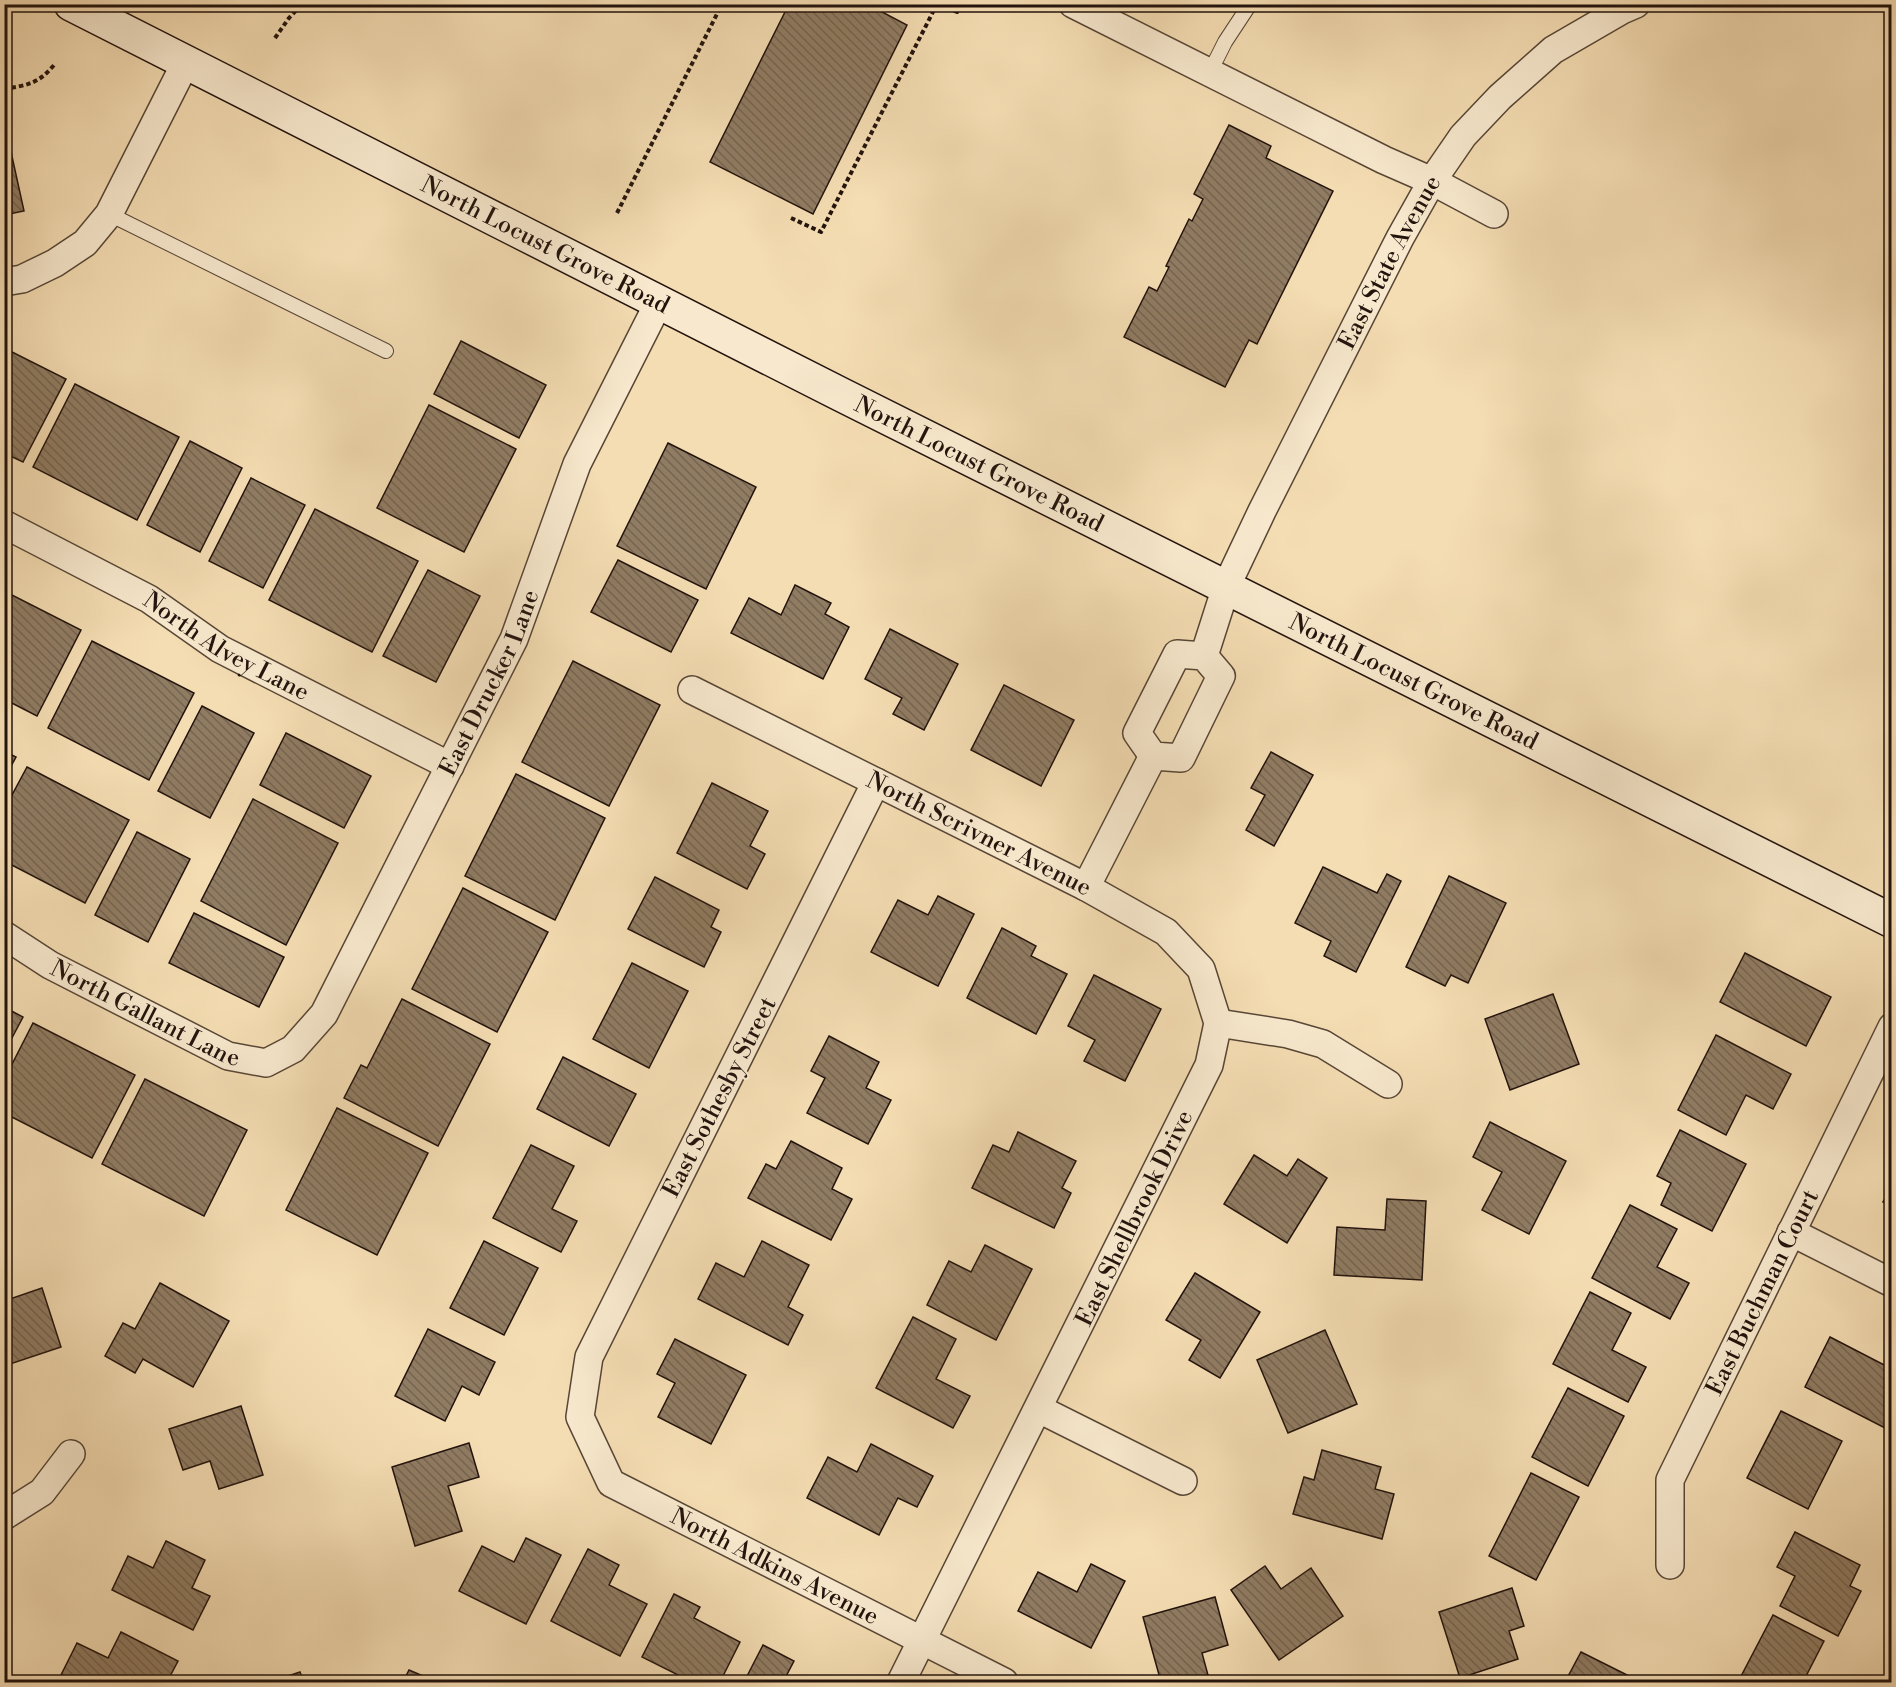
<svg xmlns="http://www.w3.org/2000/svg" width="1896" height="1687" font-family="'Libre Bodoni',serif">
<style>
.building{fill:url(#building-back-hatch);stroke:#22130d;stroke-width:1.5}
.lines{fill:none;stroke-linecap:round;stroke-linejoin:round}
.lane-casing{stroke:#574636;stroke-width:16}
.street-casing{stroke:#574636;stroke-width:30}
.secondary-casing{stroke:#22130d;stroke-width:36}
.path{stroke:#22130d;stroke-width:4;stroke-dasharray:4.5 3;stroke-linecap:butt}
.lane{stroke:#f8e9ce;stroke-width:14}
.street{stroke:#f8e9ce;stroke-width:27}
.secondary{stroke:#f8e9ce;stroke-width:33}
.labels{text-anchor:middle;stroke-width:4.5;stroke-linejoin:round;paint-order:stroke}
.street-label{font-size:24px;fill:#22130d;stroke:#f8e9ce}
</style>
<defs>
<pattern id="building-back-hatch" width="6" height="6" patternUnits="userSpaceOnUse" patternTransform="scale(1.5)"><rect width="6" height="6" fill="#907c63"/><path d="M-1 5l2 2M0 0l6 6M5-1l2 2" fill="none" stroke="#756450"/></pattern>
</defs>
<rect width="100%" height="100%" fill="#f5ddb3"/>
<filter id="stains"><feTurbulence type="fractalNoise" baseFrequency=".00333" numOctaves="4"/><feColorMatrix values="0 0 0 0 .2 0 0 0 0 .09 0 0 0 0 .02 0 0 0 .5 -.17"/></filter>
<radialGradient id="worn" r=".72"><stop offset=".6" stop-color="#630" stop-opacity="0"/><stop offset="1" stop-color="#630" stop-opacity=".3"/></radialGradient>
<g class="building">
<path d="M789,4H867L907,25L813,214L710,162Z"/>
<path d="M4,120L24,211L4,215Z"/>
<path d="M1229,125L1271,146L1266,158L1333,191L1257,344L1249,340L1225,387L1124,337L1149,287L1157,291L1169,267L1166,266L1189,219L1192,221L1203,199L1194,194Z"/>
<path d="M461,341L546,385L519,438L434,394Z"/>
<path d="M12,352L66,379L23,462L4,453V366Z"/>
<path d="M75,384L179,437L137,520L33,467Z"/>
<path d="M429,405L516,449L464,552L377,508Z"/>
<path d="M190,441L242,468L200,552L147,525Z"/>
<path d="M668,443L756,487L706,589L617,546Z"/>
<path d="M251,478L305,505L263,588L209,561Z"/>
<path d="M315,509L418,561L372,652L269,600Z"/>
<path d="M618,560L698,600L671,652L591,612Z"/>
<path d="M428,570L480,596L436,682L383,656Z"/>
<path d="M795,585L831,603L825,614L849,627L823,679L731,633L749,598L781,615Z"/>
<path d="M4,591L81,630L37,716L4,699Z"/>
<path d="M890,629L958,664L924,730L893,714L902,698L865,679Z"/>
<path d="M92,641L194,693L149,780L48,728Z"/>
<path d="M573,661L660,705L609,806L522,762Z"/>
<path d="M1004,685L1074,720L1041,786L971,750Z"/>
<path d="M202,706L254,733L210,818L158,791Z"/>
<path d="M286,733L371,776L344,828L260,785Z"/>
<path d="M4,751L16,757L4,779Z"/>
<path d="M1271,752L1313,775L1274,846L1246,830L1265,795L1251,788Z"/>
<path d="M27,767L129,820L85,903L4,861V810Z"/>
<path d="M516,774L605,818L555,920L465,876Z"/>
<path d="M712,783L768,811L750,846L765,854L747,889L677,853Z"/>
<path d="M253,799L338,843L286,945L201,901Z"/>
<path d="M137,832L190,859L148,942L95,915Z"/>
<path d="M1323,867L1377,893L1387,874L1401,881L1356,972L1324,956L1331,941L1295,923Z"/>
<path d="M1449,876L1506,903L1468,983L1451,975L1445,986L1406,967Z"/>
<path d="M655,877L719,910L711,927L721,932L704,967L628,929Z"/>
<path d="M463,888L548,932L497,1032L412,989Z"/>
<path d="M938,896L974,914L938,986L871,952L898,900L928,915Z"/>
<path d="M194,913L284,957L259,1007L169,963Z"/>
<path d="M1002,928L1036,946L1031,956L1067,974L1036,1034L967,998Z"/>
<path d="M1745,953L1831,997L1806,1046L1720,1002Z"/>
<path d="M632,963L688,991L649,1068L593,1039Z"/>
<path d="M1094,975L1161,1009L1125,1081L1084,1061L1095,1040L1068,1026Z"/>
<path d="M1553,994L1579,1064L1510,1090L1485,1019Z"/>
<path d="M402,999L490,1044L438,1146L344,1098L361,1065L367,1068Z"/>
<path d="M4,1007L23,1017L4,1053Z"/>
<path d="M33,1023L135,1075L92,1158L4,1113V1080Z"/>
<path d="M1716,1035L1791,1074L1773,1109L1746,1095L1726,1135L1678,1110Z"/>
<path d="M829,1036L879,1062L866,1088L891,1100L868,1144L807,1113L825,1078L811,1071Z"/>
<path d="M563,1057L636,1094L609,1146L537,1109Z"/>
<path d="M145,1079L247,1130L204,1216L102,1164Z"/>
<path d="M337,1108L428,1153L377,1255L286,1210Z"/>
<path d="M1490,1122L1566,1161L1529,1234L1482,1210L1502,1172L1473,1157Z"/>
<path d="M1680,1130L1746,1164L1712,1231L1661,1205L1671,1183L1657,1176Z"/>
<path d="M1018,1132L1076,1161L1062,1188L1071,1193L1054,1228L972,1188L993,1145L1009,1152Z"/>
<path d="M791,1141L842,1168L832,1189L852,1199L831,1240L748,1198L766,1164L776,1169Z"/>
<path d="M531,1145L574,1166L552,1209L577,1221L561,1252L493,1218Z"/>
<path d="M1254,1155L1287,1176L1298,1159L1327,1178L1287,1243L1224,1204Z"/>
<path d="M1892,1186V1206L1883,1202Z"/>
<path d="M1387,1199L1426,1201L1422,1280L1334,1275L1337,1227L1385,1230Z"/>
<path d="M1630,1205L1677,1229L1657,1267L1689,1283L1670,1319L1592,1278Z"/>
<path d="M484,1241L538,1268L504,1335L450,1308Z"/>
<path d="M762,1241L809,1265L788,1307L803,1315L788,1345L698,1299L716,1263L744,1277Z"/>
<path d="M985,1245L1032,1269L996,1340L927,1305L949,1261L971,1272Z"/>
<path d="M1195,1273L1260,1312L1220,1378L1189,1360L1201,1340L1166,1320Z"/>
<path d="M160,1283L229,1321L193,1387L143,1359L135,1373L105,1356L123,1323L135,1329Z"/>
<path d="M42,1288L61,1347L4,1366V1301Z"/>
<path d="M1590,1292L1631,1313L1612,1350L1646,1367L1628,1402L1553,1364Z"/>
<path d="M913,1317L956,1339L936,1379L970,1396L953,1428L876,1388Z"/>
<path d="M428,1329L495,1362L479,1395L462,1386L445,1421L395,1396Z"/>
<path d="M1325,1330L1357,1404L1288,1433L1257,1360Z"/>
<path d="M1830,1337L1892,1369V1421L1887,1429L1805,1387Z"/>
<path d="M675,1339L746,1375L711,1444L658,1417L675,1383L657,1374Z"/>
<path d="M1568,1388L1624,1416L1588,1486L1532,1457Z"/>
<path d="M241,1406L263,1475L219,1489L210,1461L183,1470L169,1429Z"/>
<path d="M1781,1411L1842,1441L1808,1509L1747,1478Z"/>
<path d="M469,1443L479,1477L448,1486L462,1531L415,1546L392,1467Z"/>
<path d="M871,1444L933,1476L917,1507L898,1498L879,1535L807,1498L828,1457L857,1472Z"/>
<path d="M1322,1450L1381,1467L1375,1489L1394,1494L1382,1539L1293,1514L1304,1477L1314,1480Z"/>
<path d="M1531,1473L1579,1497L1536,1580L1489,1556Z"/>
<path d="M1795,1532L1860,1565L1850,1586L1861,1591L1838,1636L1780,1606L1795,1576L1777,1567Z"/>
<path d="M526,1538L561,1555L526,1624L459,1591L482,1546L514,1562Z"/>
<path d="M166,1541L205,1560L192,1588L210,1596L193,1630L112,1590L128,1556L153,1568Z"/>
<path d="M588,1549L619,1565L609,1585L647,1604L620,1656L551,1621Z"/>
<path d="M1091,1564L1125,1581L1091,1648L1018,1611L1038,1572L1077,1592Z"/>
<path d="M1265,1566L1281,1589L1311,1568L1343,1616L1279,1660L1231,1590Z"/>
<path d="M1512,1588L1524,1626L1509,1631L1518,1659L1460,1678L1439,1612Z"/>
<path d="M674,1594L700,1607L694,1618L740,1642L720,1682H692L642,1657Z"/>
<path d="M1215,1597L1228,1645L1202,1653L1209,1679L1194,1682H1161L1143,1617Z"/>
<path d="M1773,1615L1824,1641L1803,1682H1738Z"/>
<path d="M121,1632L178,1661L167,1682H65L59,1679L77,1643L108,1658Z"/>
<path d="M763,1645L794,1661L783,1682H744Z"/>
<path d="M1581,1652L1641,1682H1565Z"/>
<path d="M1892,1667V1682H1883Z"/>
<path d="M409,1670L437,1682H403Z"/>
<path d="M300,1672L304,1682H270Z"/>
</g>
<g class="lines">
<g class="lane-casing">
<g id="lane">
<path d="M1209,74L1225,42L1250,4"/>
<path d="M109,214L386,351"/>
</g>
</g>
<g class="street-casing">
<g id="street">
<path d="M1073,4L1384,160L1432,181L1494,214"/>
<path d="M4,282L22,279L55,263L85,243L109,214L186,62"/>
<path id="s1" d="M4,524L149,599L220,649L450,766"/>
<path d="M1177,654L1204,656L1221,676L1181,758L1153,756L1137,733Z"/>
<path id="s2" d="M1204,656L1226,587L1262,511L1400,238L1432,181L1463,136L1500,97L1553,50L1622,10L1636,4"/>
<path id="s3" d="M692,690L1086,887L1166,932L1201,969L1218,1023L1209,1065L901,1682"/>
<path id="s4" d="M876,782L589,1357L580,1417L611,1483L1004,1682"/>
<path d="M1086,887L1153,756"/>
<path id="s5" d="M4,935L50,965L228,1056L266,1063L293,1049L324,1014L514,639L577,464L659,302"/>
<path d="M1218,1023L1288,1034L1323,1044L1388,1084"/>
<path d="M1791,1232L1892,1283"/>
<path d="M1039,1409L1183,1481"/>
<path d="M4,1516L42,1492L71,1454"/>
<path id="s6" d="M1670,1565V1480L1892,1027"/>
</g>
</g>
<g class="secondary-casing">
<g id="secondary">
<path id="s7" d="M71,4L840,394L1892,921"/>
</g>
</g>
<g class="path">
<path d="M940,4L957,12L960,6"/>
<path d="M275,38L289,18L302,4"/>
<path d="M4,89C28,85 38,84 54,65"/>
<path d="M617,213L722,4"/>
<path d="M791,218L821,232L937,4"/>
</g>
<use href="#lane" class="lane"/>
<use href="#street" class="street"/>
<use href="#secondary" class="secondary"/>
</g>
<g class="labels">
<g class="street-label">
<text dy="8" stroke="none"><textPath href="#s7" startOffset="532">North Locust Grove Road</textPath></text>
<text dy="8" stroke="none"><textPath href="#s2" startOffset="436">East State Avenue</textPath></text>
<text dy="8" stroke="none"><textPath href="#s7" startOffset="1018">North Locust Grove Road</textPath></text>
<text dy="8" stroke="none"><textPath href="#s1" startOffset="254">North Alvey Lane</textPath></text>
<text dy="8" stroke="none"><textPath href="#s5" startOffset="741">East Drucker Lane</textPath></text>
<text dy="8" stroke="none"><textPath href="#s7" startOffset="1504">North Locust Grove Road</textPath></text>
<text dy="8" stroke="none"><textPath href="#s3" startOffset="321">North Scrivner Avenue</textPath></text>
<text dy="8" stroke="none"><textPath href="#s5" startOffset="162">North Gallant Lane</textPath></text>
<text transform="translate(719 1097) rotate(-63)" y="8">East Sothesby Street</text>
<text transform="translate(1134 1218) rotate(-64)" y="8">East Shellbrook Drive</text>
<text dy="8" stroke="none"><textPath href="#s6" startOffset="294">East Buchman Court</textPath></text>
<text dy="8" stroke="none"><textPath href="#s4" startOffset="960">North Adkins Avenue</textPath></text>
</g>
</g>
<rect width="1896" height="1687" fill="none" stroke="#f5ddb3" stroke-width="24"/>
<rect x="6" y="6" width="1884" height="1675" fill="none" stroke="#22130d" stroke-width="3"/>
<rect x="12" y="12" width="1872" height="1663" fill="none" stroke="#22130d" stroke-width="1.5"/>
<rect width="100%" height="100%" filter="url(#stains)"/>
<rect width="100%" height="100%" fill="url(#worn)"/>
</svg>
